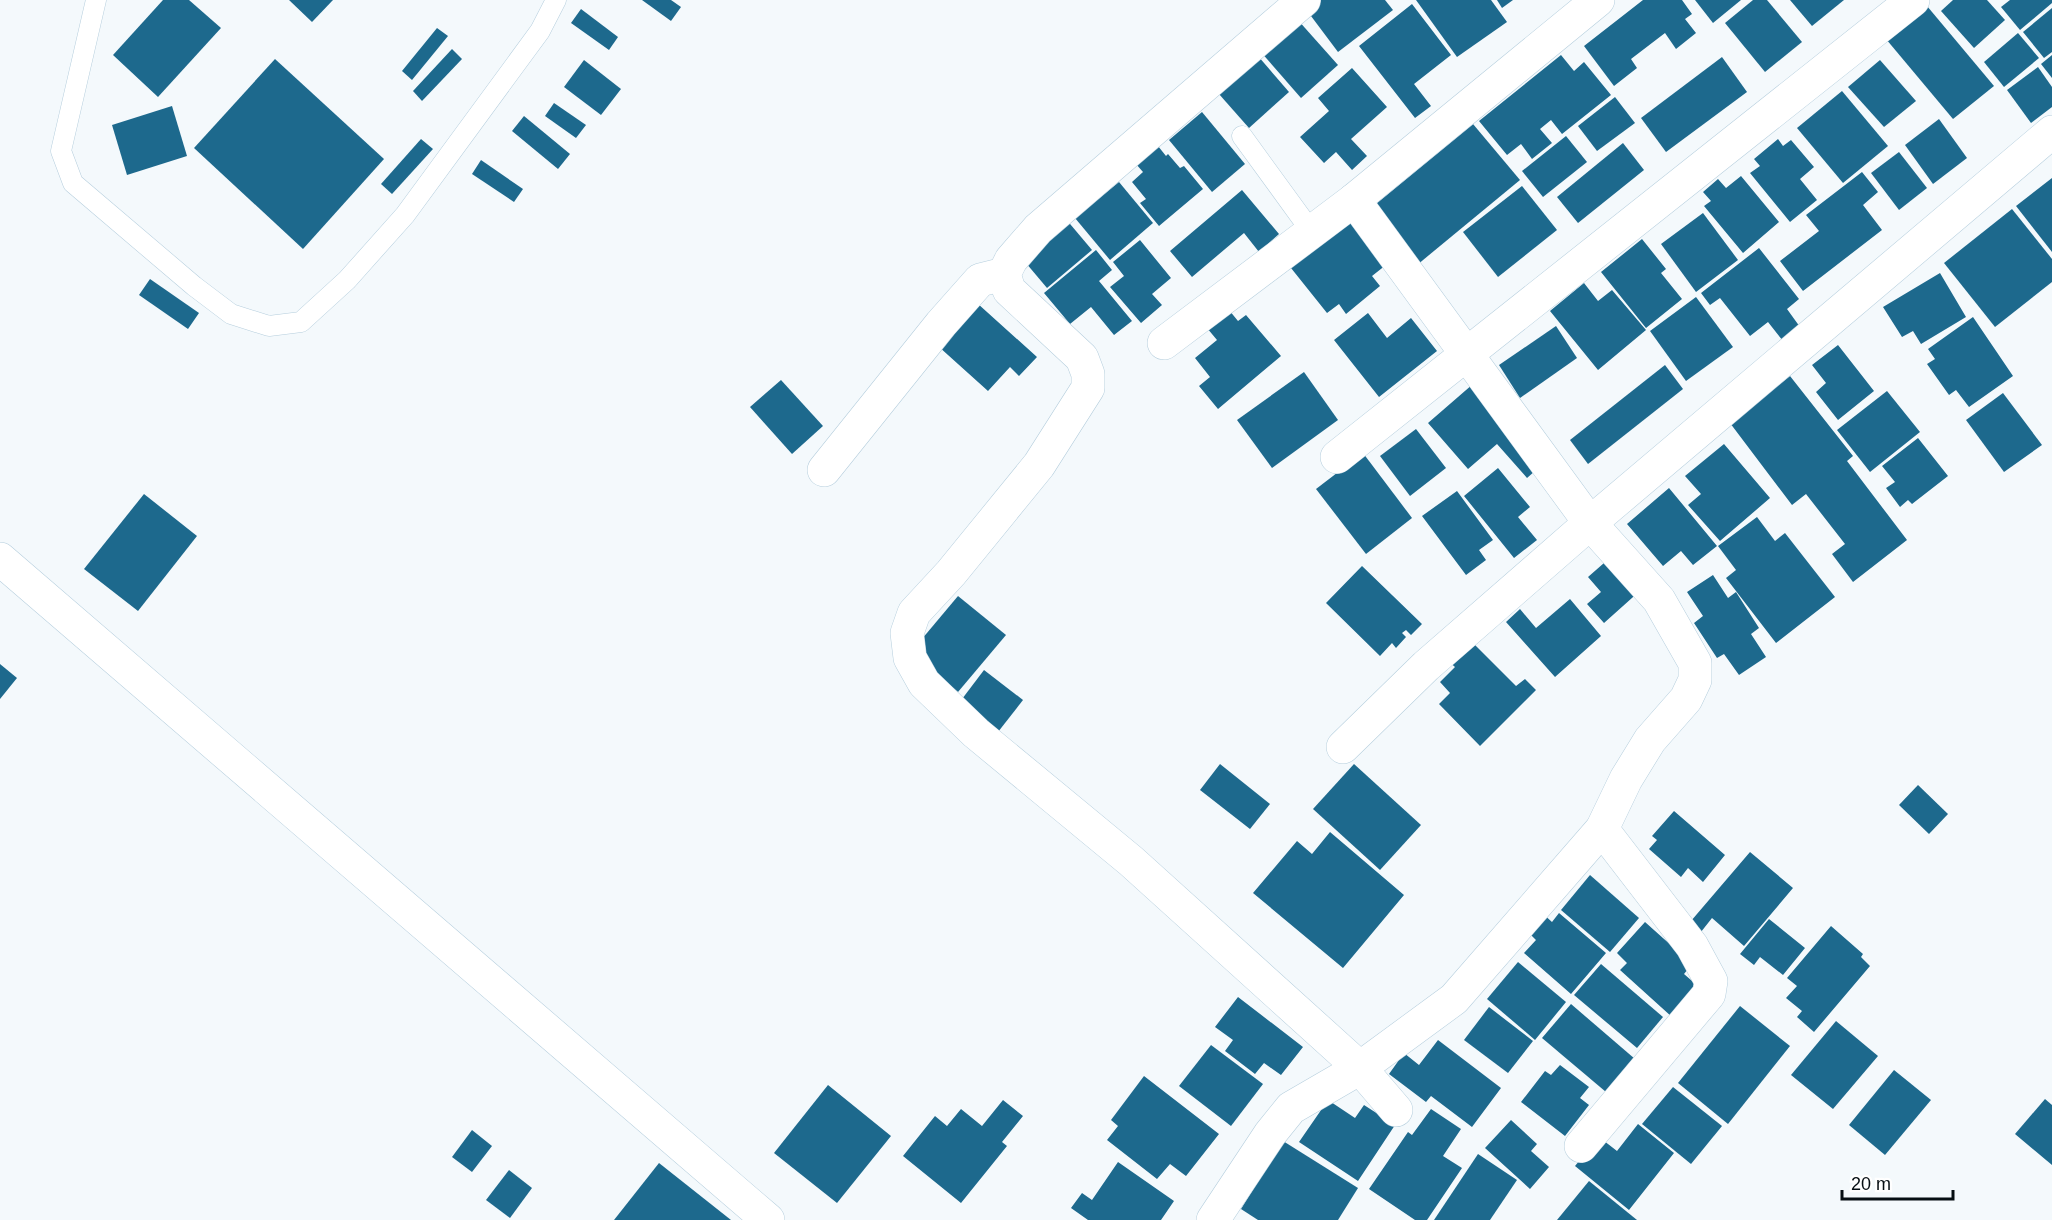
<svg xmlns="http://www.w3.org/2000/svg" width="2052" height="1220" font-family="Helvetica,sans-serif">
<style>
.building{fill:#1d698d}
.lines{fill:none;stroke-linecap:round;stroke-linejoin:round}
.service-casing{stroke:#b5cedd;stroke-width:21}
.minor-casing{stroke:#b5cedd;stroke-width:34}
.service{stroke:#fff;stroke-width:20}
.minor{stroke:#fff;stroke-width:33}
</style>
<rect width="100%" height="100%" fill="#f4f9fc"/>
<g class="building">
<path d="M163,0H189L221,28L158,97L113,55Z"/>
<path d="M289,0H333L312,22Z"/>
<path d="M642,0H671L681,7L671,21Z"/>
<path d="M1315,0H1385L1393,10L1338,52L1305,8Z"/>
<path d="M1416,0H1491L1507,22L1457,57Z"/>
<path d="M1497,0H1513L1502,8Z"/>
<path d="M1643,0H1682L1692,14L1685,19L1696,33L1676,49L1665,33L1631,59L1637,68L1614,86L1584,46Z"/>
<path d="M1695,0H1741L1713,23Z"/>
<path d="M1753,0H1767L1802,42L1765,72L1725,23Z"/>
<path d="M1790,0H1844L1812,26Z"/>
<path d="M1953,0H1987L2005,20L1974,48L1941,11Z"/>
<path d="M2010,0H2052V3L2020,30L2001,7Z"/>
<path d="M1412,4L1451,55L1414,84L1431,106L1415,118L1359,46Z"/>
<path d="M1927,6L1994,86L1953,119L1886,39Z"/>
<path d="M2052,8V52L2044,58L2023,32Z"/>
<path d="M581,9L618,37L609,50L571,23Z"/>
<path d="M1297,19L1338,65L1301,98L1260,51Z"/>
<path d="M437,28L448,36L412,80L402,71Z"/>
<path d="M2018,33L2039,58L2004,87L1984,62Z"/>
<path d="M452,49L462,59L422,101L413,91Z"/>
<path d="M1252,49L1289,92L1249,128L1211,85Z"/>
<path d="M1561,55L1574,71L1584,62L1611,95L1562,134L1551,120L1540,129L1552,143L1532,159L1521,144L1507,155L1479,121Z"/>
<path d="M2052,55V78L2041,64Z"/>
<path d="M1722,57L1747,92L1666,152L1641,118Z"/>
<path d="M275,59L384,159L303,249L194,148Z"/>
<path d="M584,60L621,89L601,115L564,87Z"/>
<path d="M1880,60L1916,101L1884,127L1848,87Z"/>
<path d="M2038,67L2052,87V107L2031,123L2007,90Z"/>
<path d="M1352,68L1387,107L1351,139L1367,156L1352,170L1336,152L1324,163L1300,137L1329,111L1318,98Z"/>
<path d="M1842,91L1888,146L1843,183L1797,128Z"/>
<path d="M1615,97L1635,123L1597,151L1578,126Z"/>
<path d="M554,103L586,125L576,138L545,116Z"/>
<path d="M172,106L187,156L127,175L112,125Z"/>
<path d="M1202,112L1245,164L1212,192L1169,140Z"/>
<path d="M524,116L570,154L558,169L512,131Z"/>
<path d="M1939,119L1967,158L1933,184L1905,145Z"/>
<path d="M1473,124L1520,180L1417,265L1371,208Z"/>
<path d="M1566,136L1587,162L1543,197L1522,171Z"/>
<path d="M421,139L433,149L392,194L381,184Z"/>
<path d="M1778,139L1783,146L1791,140L1814,167L1800,179L1817,200L1790,222L1750,173L1760,166L1754,159Z"/>
<path d="M1623,143L1644,170L1578,223L1557,197Z"/>
<path d="M1158,146L1166,156L1168,154L1180,168L1184,166L1203,189L1159,226L1140,203L1146,199L1132,182L1143,172L1136,164Z"/>
<path d="M1899,152L1927,188L1899,210L1871,173Z"/>
<path d="M481,160L523,189L514,202L472,174Z"/>
<path d="M1862,172L1878,192L1863,205L1882,230L1803,291L1780,261L1819,231L1806,215Z"/>
<path d="M1741,176L1779,222L1743,253L1704,206L1711,201L1703,192L1718,179L1726,188Z"/>
<path d="M2052,178V252L2016,206Z"/>
<path d="M1119,182L1153,223L1110,260L1075,218Z"/>
<path d="M1522,186L1557,230L1498,277L1463,232Z"/>
<path d="M1242,190L1279,234L1259,252L1244,233L1192,277L1170,251Z"/>
<path d="M2012,209L2052,259V282L1995,327L1944,263Z"/>
<path d="M1703,213L1738,260L1696,292L1661,244Z"/>
<path d="M1355,215L1391,261L1372,276L1380,286L1346,314L1339,304L1327,313L1291,268Z"/>
<path d="M1065,218L1092,250L1047,288L1020,256Z"/>
<path d="M1642,239L1666,269L1661,273L1682,299L1646,328L1601,272Z"/>
<path d="M1140,240L1171,278L1152,294L1162,305L1141,323L1110,287L1124,276L1113,262Z"/>
<path d="M1759,248L1799,299L1787,309L1800,327L1783,341L1768,322L1750,336L1720,298L1710,305L1701,293Z"/>
<path d="M1096,250L1112,270L1099,281L1132,321L1114,335L1091,307L1070,324L1044,293Z"/>
<path d="M1940,273L1966,317L1921,344L1913,331L1902,337L1883,307Z"/>
<path d="M150,279L199,313L188,329L139,295Z"/>
<path d="M1584,283L1598,301L1612,290L1646,330L1598,370L1550,311Z"/>
<path d="M1696,297L1733,347L1686,381L1650,331Z"/>
<path d="M977,303L1037,357L1019,376L1010,367L988,391L938,346Z"/>
<path d="M1229,310L1238,321L1246,315L1281,356L1218,409L1199,386L1210,377L1195,358L1217,340L1207,328Z"/>
<path d="M1368,313L1387,338L1411,318L1437,351L1379,397L1334,340Z"/>
<path d="M1973,317L2013,376L1969,407L1956,390L1949,395L1927,364L1935,359L1928,349Z"/>
<path d="M1556,326L1577,358L1520,398L1499,365Z"/>
<path d="M1838,345L1874,391L1838,420L1816,392L1826,383L1812,365Z"/>
<path d="M1665,365L1683,389L1588,464L1570,440Z"/>
<path d="M1304,372L1338,420L1272,468L1237,420Z"/>
<path d="M1790,376L1853,456L1847,461L1907,540L1853,582L1832,554L1845,544L1806,494L1792,505L1730,423Z"/>
<path d="M781,380L823,426L792,454L750,407Z"/>
<path d="M1473,384L1543,464L1527,478L1497,444L1468,469L1428,423Z"/>
<path d="M1887,391L1920,432L1870,472L1837,430Z"/>
<path d="M2003,393L2042,445L2004,472L1966,420Z"/>
<path d="M1416,429L1446,468L1410,496L1380,456Z"/>
<path d="M1918,438L1948,476L1912,504L1908,500L1900,507L1886,488L1895,482L1882,466Z"/>
<path d="M1724,444L1770,498L1720,541L1688,505L1701,494L1685,476Z"/>
<path d="M1363,453L1412,518L1366,554L1316,489Z"/>
<path d="M1498,468L1530,507L1518,517L1537,540L1514,558L1464,496Z"/>
<path d="M1669,488L1717,546L1693,565L1681,551L1663,566L1627,524Z"/>
<path d="M1457,491L1493,540L1479,550L1486,560L1466,575L1422,516Z"/>
<path d="M144,494L197,536L138,611L84,569Z"/>
<path d="M1757,517L1775,541L1785,533L1835,597L1776,643L1726,578L1736,570L1718,546Z"/>
<path d="M1612,556L1642,589L1604,623L1587,604L1601,592L1588,577Z"/>
<path d="M1362,566L1422,624L1411,635L1406,630L1402,633L1406,637L1396,648L1392,643L1380,656L1326,603Z"/>
<path d="M1713,575L1728,598L1736,592L1759,628L1751,634L1766,657L1739,675L1724,654L1717,658L1694,623L1703,616L1687,592Z"/>
<path d="M958,596L1006,635L958,692L911,652Z"/>
<path d="M1570,599L1601,636L1555,677L1506,622L1520,609L1536,628Z"/>
<path d="M1469,639L1516,686L1525,679L1536,690L1480,746L1439,704L1450,693L1440,682L1455,667L1447,660Z"/>
<path d="M0,664L17,678L0,699Z"/>
<path d="M984,670L1023,700L998,732L959,703Z"/>
<path d="M1220,764L1270,804L1250,829L1200,790Z"/>
<path d="M1354,764L1421,825L1380,870L1313,809Z"/>
<path d="M1918,785L1948,814L1929,834L1899,805Z"/>
<path d="M1674,811L1725,855L1703,882L1688,868L1681,877L1649,849L1657,840L1652,836Z"/>
<path d="M1330,832L1404,895L1343,968L1253,893L1297,841L1312,854Z"/>
<path d="M1750,852L1793,888L1744,946L1712,918L1697,937L1685,928Z"/>
<path d="M1590,875L1639,918L1610,952L1561,910Z"/>
<path d="M1541,912L1552,922L1559,913L1606,953L1571,994L1524,953L1536,940L1526,930Z"/>
<path d="M1769,919L1805,948L1783,975L1760,957L1754,965L1740,954Z"/>
<path d="M1645,922L1692,964L1684,974L1699,987L1672,1017L1620,970L1627,963L1617,953Z"/>
<path d="M1831,926L1863,954L1861,957L1870,966L1814,1032L1797,1017L1802,1011L1786,998L1797,986L1787,978Z"/>
<path d="M1518,962L1566,1002L1535,1040L1487,999Z"/>
<path d="M1601,964L1663,1017L1637,1048L1574,995Z"/>
<path d="M1238,997L1303,1047L1281,1075L1264,1063L1255,1074L1225,1051L1233,1040L1215,1027Z"/>
<path d="M1571,1004L1635,1059L1606,1092L1542,1038Z"/>
<path d="M1740,1006L1790,1046L1728,1124L1678,1083Z"/>
<path d="M1489,1007L1533,1041L1508,1073L1464,1040Z"/>
<path d="M1836,1021L1878,1056L1833,1109L1791,1075Z"/>
<path d="M1438,1040L1501,1088L1472,1127L1431,1096L1426,1102L1389,1074L1404,1053L1419,1065Z"/>
<path d="M1211,1045L1263,1084L1231,1126L1179,1086Z"/>
<path d="M1560,1065L1589,1087L1580,1098L1589,1105L1565,1136L1521,1102L1545,1071L1551,1075Z"/>
<path d="M1894,1070L1931,1100L1885,1155L1849,1125Z"/>
<path d="M1144,1076L1219,1134L1186,1176L1170,1164L1157,1179L1107,1140L1118,1126L1111,1120Z"/>
<path d="M828,1085L891,1136L837,1203L774,1153Z"/>
<path d="M1673,1087L1722,1126L1691,1164L1642,1124Z"/>
<path d="M2045,1099L2052,1105V1165L2015,1134Z"/>
<path d="M1003,1100L1023,1116L1002,1142L1007,1146L961,1203L903,1156L935,1116L947,1126L961,1109L982,1126Z"/>
<path d="M1328,1100L1355,1118L1364,1105L1395,1125L1358,1181L1299,1142Z"/>
<path d="M1431,1109L1461,1129L1443,1156L1462,1168L1427,1220H1415L1369,1189L1408,1132L1412,1135Z"/>
<path d="M1511,1120L1537,1144L1531,1151L1549,1167L1530,1189L1485,1148Z"/>
<path d="M1638,1124L1674,1153L1629,1210L1575,1166L1599,1137L1617,1151Z"/>
<path d="M472,1130L492,1146L472,1172L452,1157Z"/>
<path d="M1283,1141L1358,1188L1338,1220H1258L1241,1209Z"/>
<path d="M1478,1154L1517,1180L1490,1220H1434Z"/>
<path d="M1118,1162L1174,1201L1161,1220H1088L1071,1208L1082,1193L1092,1200Z"/>
<path d="M659,1163L731,1220H614Z"/>
<path d="M509,1170L532,1188L510,1218L486,1200Z"/>
<path d="M1589,1181L1637,1220H1557Z"/>
</g>
<g class="lines">
<g class="service-casing">
<g id="service">
<path d="M96,0L61,151L73,183L194,286L231,314L269,326L301,322L347,280L405,215L540,31L556,0"/>
<path d="M1242,136L1311,231"/>
</g>
</g>
<g class="minor-casing">
<g id="minor">
<path d="M1304,0L1038,229L1011,260L1004,274L1009,290L1082,358L1088,374V388L1039,465L951,573L914,613L907,633L910,658L924,683L976,733L1131,861L1360,1068L1396,1110"/>
<path d="M1164,343L1354,200L1598,0"/>
<path d="M1337,457L1913,0"/>
<path d="M824,470L941,324L980,280L1004,274"/>
<path d="M0,559L768,1220"/>
<path d="M1343,747L1426,666L1590,523L2052,132"/>
<path d="M1581,1146L1709,994L1711,981L1692,946L1602,829"/>
<path d="M1213,1220L1270,1134L1291,1108L1360,1068L1454,999L1602,829L1626,779L1650,740L1686,699L1695,680V663L1659,600L1590,523L1354,200"/>
</g>
</g>
<use href="#service" class="service"/>
<use href="#minor" class="minor"/>
</g>
<path d="M1842 1190v9h111v-9" fill="none" stroke="#060e13" stroke-width="3"/>
<text x="1851" y="1190" font-size="18" fill="#060e13" stroke="#ffffff" stroke-width="4.5" paint-order="stroke">20 m</text>
</svg>
